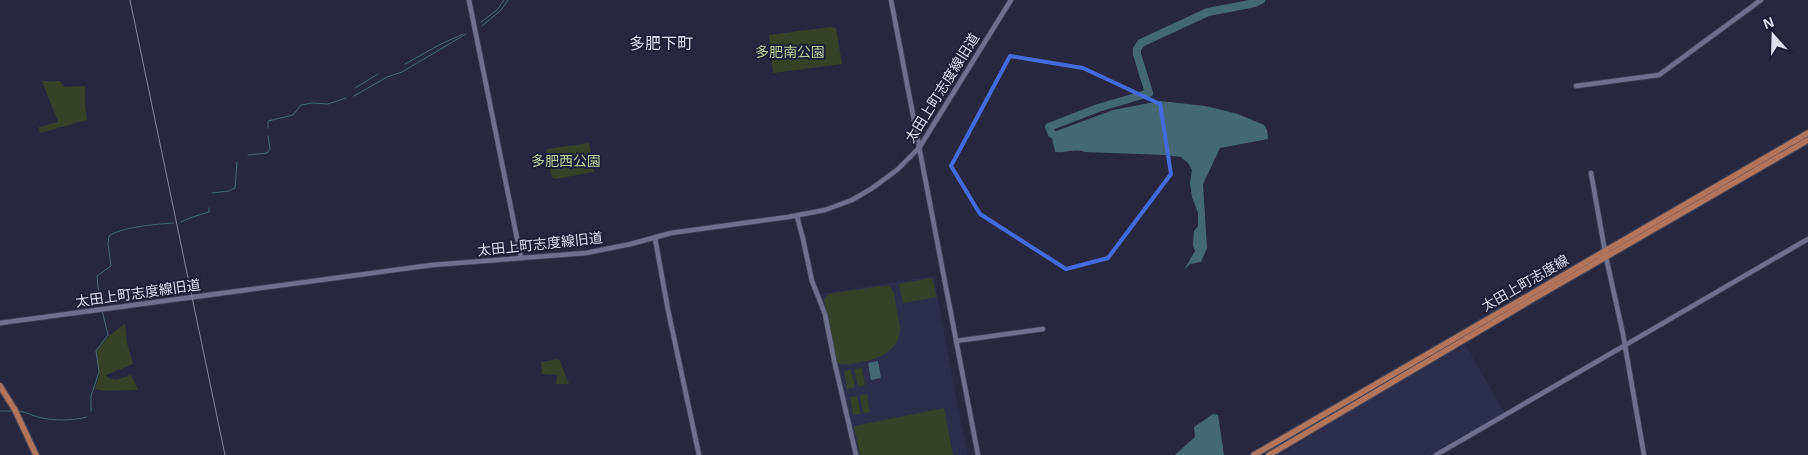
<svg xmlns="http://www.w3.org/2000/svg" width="1808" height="455" font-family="Helvetica,'Noto Sans JP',sans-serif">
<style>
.built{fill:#2d2d4c}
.green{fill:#374128}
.water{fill:#446974}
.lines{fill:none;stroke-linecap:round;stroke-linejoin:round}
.stream{stroke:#446974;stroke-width:1}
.river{stroke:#446974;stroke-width:8}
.minor-casing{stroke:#424256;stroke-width:6}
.major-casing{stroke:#424256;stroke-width:8}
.minor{stroke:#6e708d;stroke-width:4.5}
.major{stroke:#b2755c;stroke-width:5.5}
.rail{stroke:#87889c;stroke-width:1}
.marked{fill:none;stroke:#446bdd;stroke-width:4;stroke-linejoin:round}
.labels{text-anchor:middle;stroke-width:4;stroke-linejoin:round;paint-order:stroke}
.park-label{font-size:14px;fill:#b9ce99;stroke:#1e1e36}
.street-label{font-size:14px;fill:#dedfef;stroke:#1e1e36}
.quarter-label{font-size:16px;fill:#dedfef;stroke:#1e1e36}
</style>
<rect width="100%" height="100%" fill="#272840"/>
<g class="built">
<path d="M934,276L957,403L968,455H859L824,306L819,294Z"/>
<path d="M1465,344L1504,412L1429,455H1280L1363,403Z"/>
</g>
<g class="green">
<path d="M830,27L836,28L842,64L773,73L769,35Z"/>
<path d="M42,81H60L64,87L85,86V107L87,120L40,133L39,127L58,122Z"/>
<path d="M589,143L594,172L555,179L552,177L546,150L547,149Z"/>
<path d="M932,278L937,297L903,303L899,284Z"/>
<path d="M888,285C895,290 895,299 896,306C897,314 900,322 900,330C899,351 878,359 861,362C852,364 845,366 837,363L824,299L828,294Z"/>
<path d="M125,324L127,343L133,364L106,375L108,378L116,380L131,375L138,390L106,391L95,389L99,376L97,351L109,336Z"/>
<path d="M558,359L560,361L569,384H556L557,375L542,374L541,362Z"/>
<path d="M862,368L865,385L858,387L854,369Z"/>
<path d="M851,369L855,387L847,389L844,371Z"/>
<path d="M867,394L870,412L863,413L860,395Z"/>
<path d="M857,396L861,414L853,415L850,397Z"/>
<path d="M944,408L953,455H860L854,426Z"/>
</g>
<g class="water">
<path d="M1160,101L1205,106L1238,114L1264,125L1267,130L1268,139L1220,148L1203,184L1207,248L1201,262L1190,264L1184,270L1195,251L1193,245L1194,231L1198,226V213L1192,197L1190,183L1192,170L1188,163L1181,157L1164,155L1085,152C1075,148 1066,153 1055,152L1051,133L1113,110Z"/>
<path d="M878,361L881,378L871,380L868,363Z"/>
<path d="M1213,414L1218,415L1224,455H1175L1195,437L1194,427Z"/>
</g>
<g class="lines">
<g class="stream">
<path d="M481,22L497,10L504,0"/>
<path d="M482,26L501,10L508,0"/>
<path d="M405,64L439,45L463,34"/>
<path d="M355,88L378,74"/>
<path d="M354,96L387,77L402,72L466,34"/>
<path d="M268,128V121L293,115L301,105L312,103L328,104L346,98"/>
<path d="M248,155L267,153L270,149L268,136"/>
<path d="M212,193L229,191L235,188L237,162"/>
<path d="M181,222C191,217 199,215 209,212V208"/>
<path d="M102,306L98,287L97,276L111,266L108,244L109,236C121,227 158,224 173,223"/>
<path d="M0,411H12"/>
<path d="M18,411C26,412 31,415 38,417C53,421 72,421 87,417"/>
<path d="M91,411V396L99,372L96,351L108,335L102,310"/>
</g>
<path class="river" d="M1052,134L1049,127L1098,108L1149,93L1137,54V49L1141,43L1208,12L1255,3L1261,0"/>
<g class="minor-casing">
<g id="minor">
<path d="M469,0L521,258"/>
<path d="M891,0L978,455"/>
<path d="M1576,86L1659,75L1761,0"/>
<path d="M1591,173L1606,257L1623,334L1644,455"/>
<path d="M797,216L803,239L812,281L825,314L834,360L856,455"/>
<path d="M655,238L668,310L699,455"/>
<path d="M0,323L432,265L586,253L631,244L671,233L788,217L825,210L852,200L871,189L897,170L919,148L1011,0"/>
<path d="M956,341L1043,329"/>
<path d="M1436,455L1808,239"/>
</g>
</g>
<g class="major-casing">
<g id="major">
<path d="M0,386L15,410L36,455"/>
<path d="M1254,455L1808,133"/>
<path d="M1269,455L1528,302L1808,140"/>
</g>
</g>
<use href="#minor" class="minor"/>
<use href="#major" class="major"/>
<path class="rail" d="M130,0L225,455"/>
</g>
<path class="marked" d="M1010,56L1083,68L1160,104L1171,174L1108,258L1066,269L980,214L951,166Z"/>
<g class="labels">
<g class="park-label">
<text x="790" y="57">多肥南公園</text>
<text x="566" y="166">多肥西公園</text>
</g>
<g class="street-label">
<text transform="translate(942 88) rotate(-58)" y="5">太田上町志度線旧道</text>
<text transform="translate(540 244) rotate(-6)" y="5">太田上町志度線旧道</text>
<text transform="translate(1525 283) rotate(-30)" y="5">太田上町志度線</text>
<text transform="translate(138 293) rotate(-8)" y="5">太田上町志度線旧道</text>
</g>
<g class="quarter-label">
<text x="661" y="49">多肥下町</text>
</g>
</g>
<g transform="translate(1773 35) rotate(340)" stroke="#1e1e36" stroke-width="4" paint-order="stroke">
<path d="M0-4L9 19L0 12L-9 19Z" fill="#dedfef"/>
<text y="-8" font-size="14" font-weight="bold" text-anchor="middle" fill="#dedfef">N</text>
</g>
</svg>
